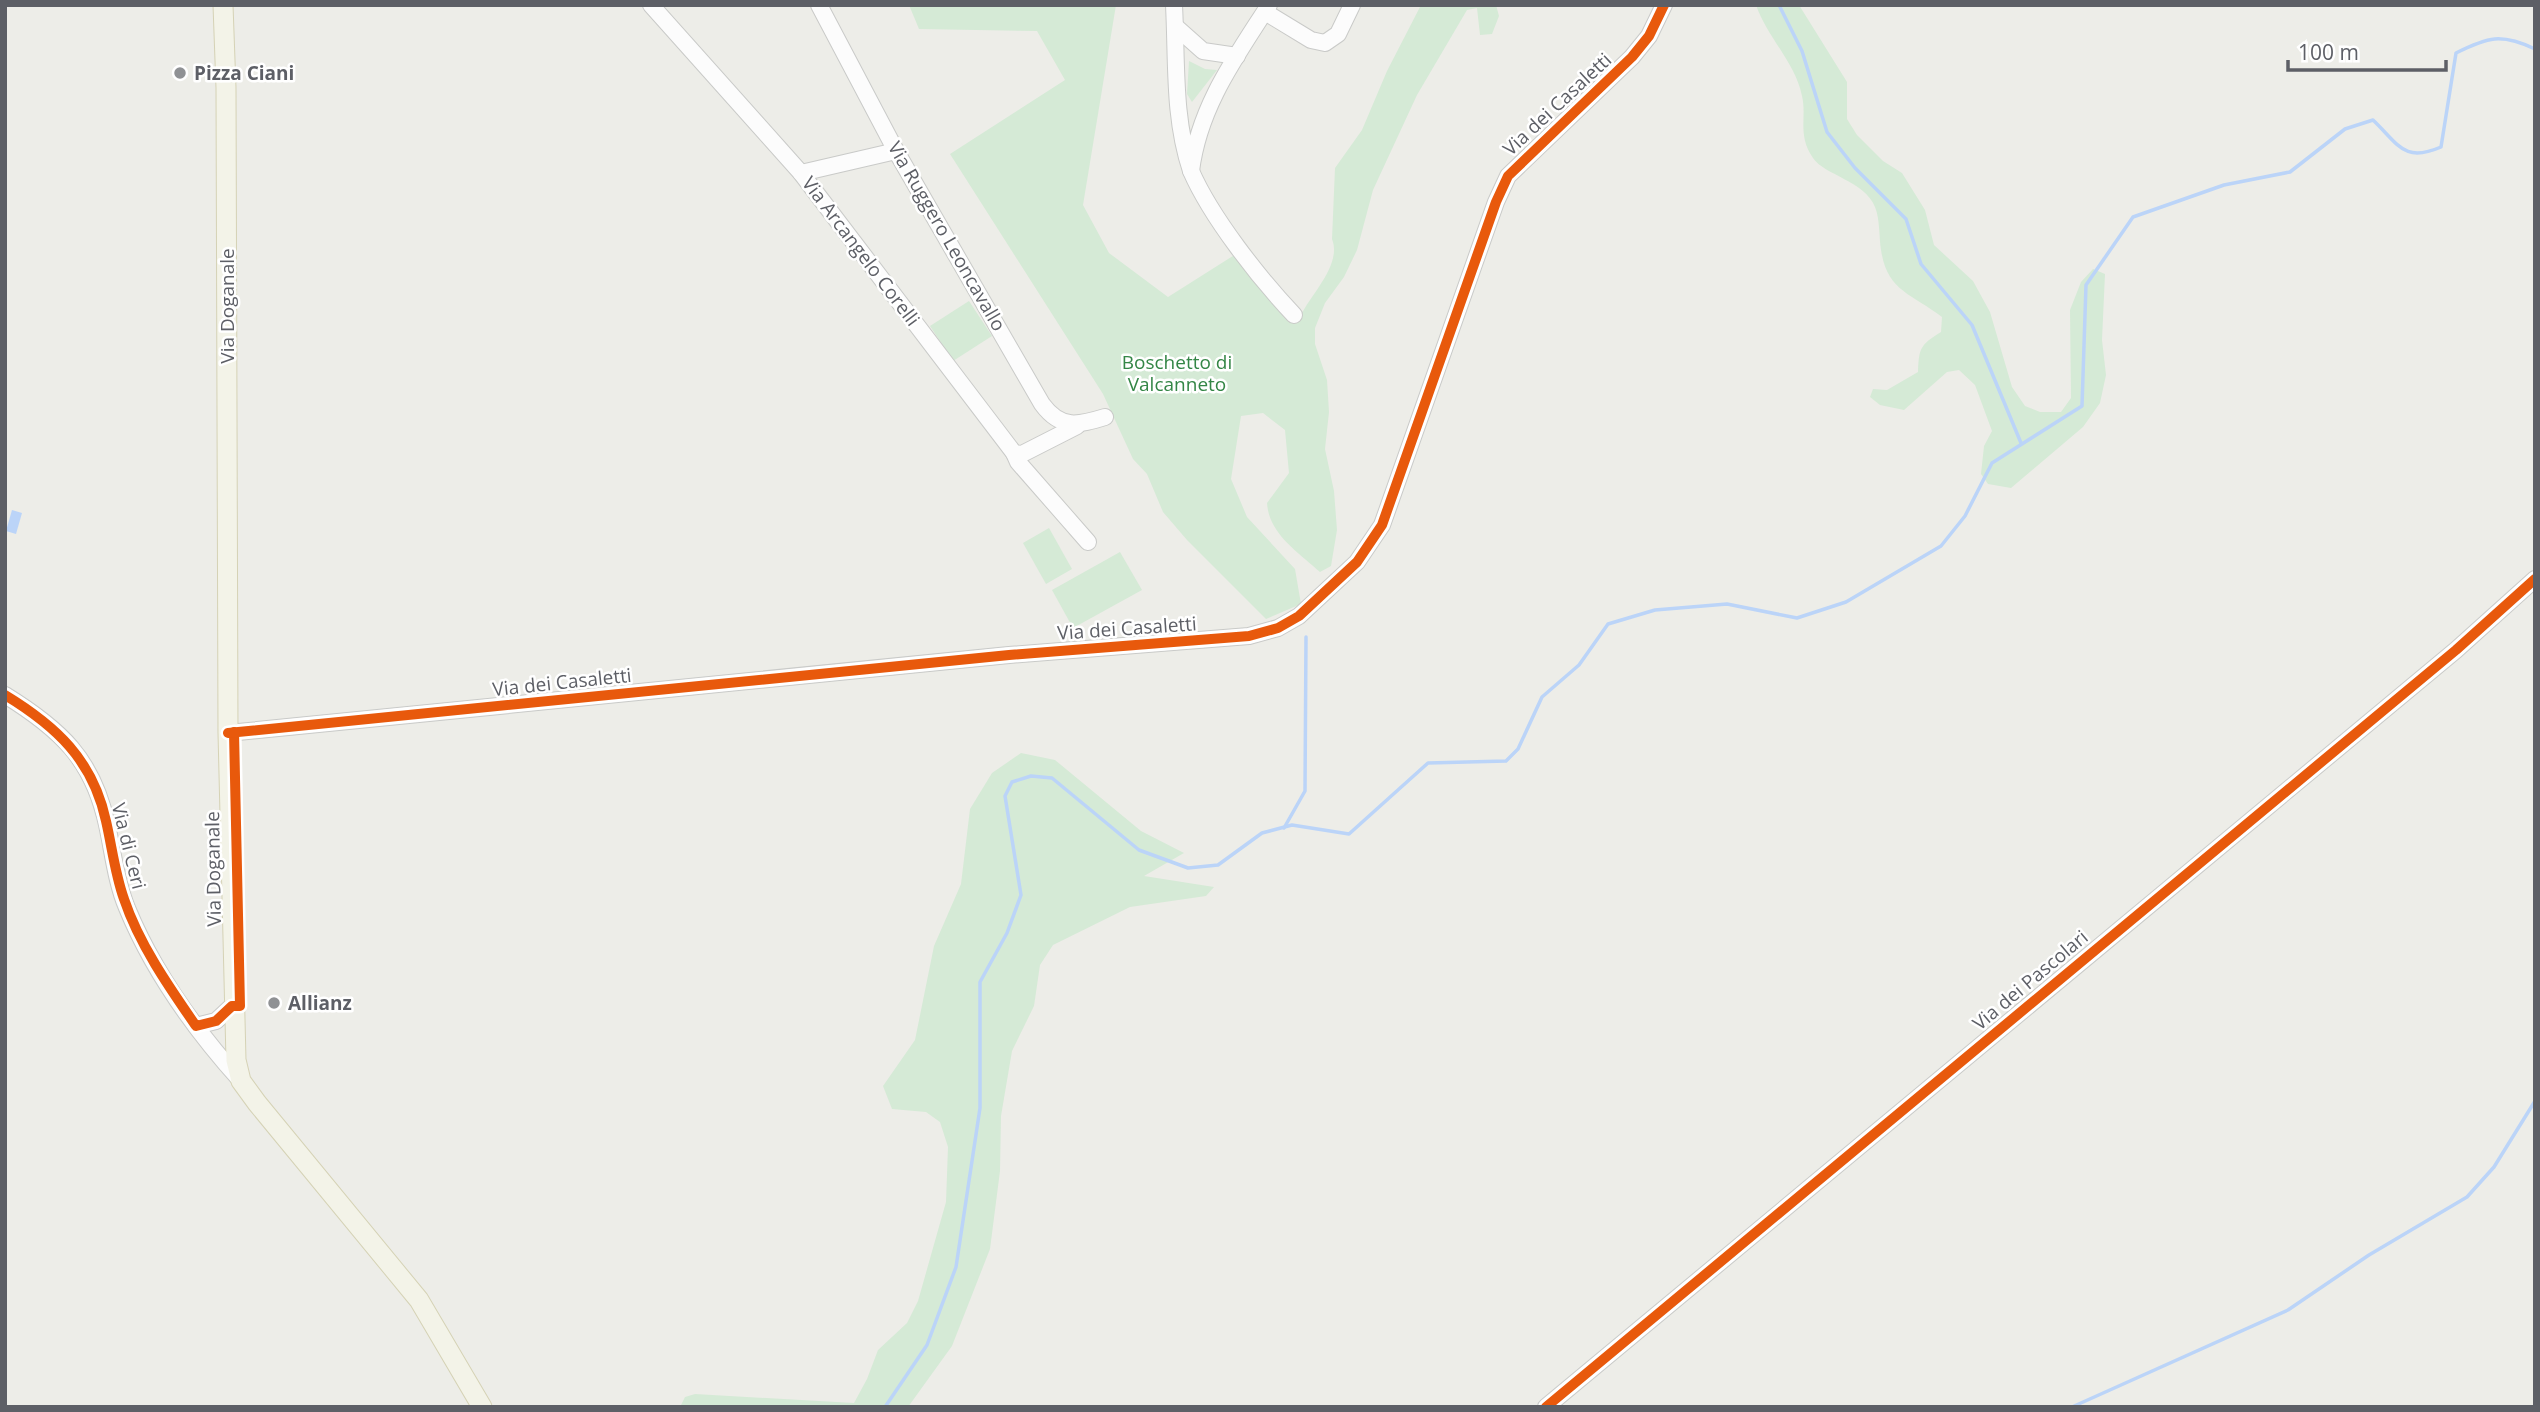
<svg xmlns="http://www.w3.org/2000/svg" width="2540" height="1412" font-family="'Open Sans',sans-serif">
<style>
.green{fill:#d5ead6}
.water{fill:#bbd4f8}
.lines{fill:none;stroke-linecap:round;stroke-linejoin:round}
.stream{stroke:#bbd4f8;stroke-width:3.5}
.minor-casing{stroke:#c9cac8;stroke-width:18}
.major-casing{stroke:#d5d2b5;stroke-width:21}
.minor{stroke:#fcfcfc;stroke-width:16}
.major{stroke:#f3f3e8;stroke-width:19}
.cycleway-casing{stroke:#fff;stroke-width:15}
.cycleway{stroke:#e8590c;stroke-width:10}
.poi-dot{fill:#8f9194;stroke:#fff;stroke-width:2.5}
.labels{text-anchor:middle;stroke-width:5;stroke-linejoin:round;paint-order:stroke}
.poi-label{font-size:19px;font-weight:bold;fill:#5d5f66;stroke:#fff;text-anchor:start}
.street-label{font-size:19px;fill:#5d5f66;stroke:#fff}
.park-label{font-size:19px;fill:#348646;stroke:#fff}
</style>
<rect width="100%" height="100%" fill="#edede8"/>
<g class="green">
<path d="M909,5H1116L1083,205L1109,253L1168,297L1236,254L1301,315C1312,293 1342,264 1332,239L1335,168L1362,130L1387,71L1421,5H1496L1499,16L1492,34L1480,35L1477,8L1467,10L1417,95L1373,190L1357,250L1344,277L1325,303L1315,328V344L1327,380L1329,412L1325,449L1334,491L1337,530L1331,566L1320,572C1298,552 1269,534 1267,503L1289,473L1285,430L1263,413L1241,416L1231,479L1247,517L1295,569L1301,604L1266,619L1187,540L1163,512L1147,474L1133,459L1103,394L950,154L1065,80L1037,31L919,29Z"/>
<path d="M1756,5H1799L1847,82V119L1857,135L1883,161L1902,173L1925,210L1934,245L1973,281L1990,312L2012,387L2025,406L2040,412H2061L2071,398L2070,310L2081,282L2093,269L2105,274L2102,340L2106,375L2100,403L2083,427L2011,488L1988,484L1981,474L1984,446L1992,431L1975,385L1959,370L1947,372L1904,410L1880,405L1870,397L1873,389L1887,390L1918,372C1919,348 1920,345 1941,332L1942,317C1912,294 1887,291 1881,250C1879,237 1880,219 1875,207C1865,181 1824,175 1813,158C1797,135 1807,117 1802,96C1795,62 1767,37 1756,5Z"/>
<path d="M1189,61L1205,69L1217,70L1192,102L1187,94Z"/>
<path d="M969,301L992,336L953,361L930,326Z"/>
<path d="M1049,528L1072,569L1046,584L1023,543Z"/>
<path d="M1120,552L1142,590L1073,628L1052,590Z"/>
<path d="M1021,753L1055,760L1141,831L1184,853L1144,876L1214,887L1206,896L1130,907L1053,945L1040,965L1034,1006L1012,1051L1001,1116L1000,1171L990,1249L952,1346L908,1407H680L685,1397L695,1394L854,1403L867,1379L878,1350L907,1323L918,1301L946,1202L948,1147L940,1122L926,1112L892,1109L883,1086L915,1040L934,946L961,884L970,809L992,773Z"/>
</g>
<path class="water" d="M12,510L22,513L16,534L6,531Z"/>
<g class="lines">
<g class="stream">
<path d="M1779,5L1802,51L1827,132L1855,168L1906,219L1921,264L1972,325L2021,443"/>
<path d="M1284,828L1305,791L1306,637"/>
<path d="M885,1407L927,1345L956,1267L980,1108V982L1007,933L1021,895L1005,796L1012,782L1031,776L1052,778L1139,850L1188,868L1218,865L1262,833L1292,825L1349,834L1428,763L1506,761L1518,749L1542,697L1579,665L1608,624L1655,610L1727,604L1797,618L1846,602L1941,546L1965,516L1992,463L2082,406L2086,285L2133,217L2224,185L2290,172L2345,129L2373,120C2399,145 2404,163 2441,147L2456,53C2488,37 2501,33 2535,49"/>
<path d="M2072,1407L2288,1310L2369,1255L2467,1197L2494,1167L2535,1101"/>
</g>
<g class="minor-casing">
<g id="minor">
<path d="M651,5L801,173L1014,453L1022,454L1077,426"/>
<path d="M819,5L896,151L1042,404C1061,430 1079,425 1105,417"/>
<path d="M1174,5C1177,62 1173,117 1191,171C1199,107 1235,58 1269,5"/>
<path d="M1265,12L1311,40L1325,43L1338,34L1352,5"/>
<path d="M1176,27L1203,51L1237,56"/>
<path d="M1191,171C1211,217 1259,278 1294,315"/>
<path d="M801,173L896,151"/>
<path d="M1014,453L1018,462L1088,542"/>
<path d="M5,695C60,729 93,759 107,825C113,852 116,882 127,908C153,971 196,1031 241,1081"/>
<path d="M228,733L1009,655L1249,636L1278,628L1299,616L1357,562L1382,525L1496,202L1508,176L1632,57L1649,36L1664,5"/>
<path d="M196,1026L216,1021L232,1006"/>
<path d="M1546,1407L2456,650L2535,579"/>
</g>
</g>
<g class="major-casing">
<path id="major" d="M223,5L226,88L228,733L236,1060L241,1081L257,1103L419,1300L482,1407"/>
</g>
<use href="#minor" class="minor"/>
<use href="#major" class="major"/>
<g class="cycleway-casing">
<g id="cycleway">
<path d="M5,695C56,726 93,760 106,821C112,847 115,874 124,899C139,944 169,987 196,1026L216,1021L232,1006H240L234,732"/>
<path d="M228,733L1009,655L1249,636L1278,628L1299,616L1357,562L1382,525L1496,202L1508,176L1632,57L1649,36L1664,5"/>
<path d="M1546,1407L2456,650L2535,579"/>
</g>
</g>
<use href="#cycleway" class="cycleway"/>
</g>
<g class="poi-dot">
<circle cx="180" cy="73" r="7"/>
<circle cx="274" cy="1003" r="7"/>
</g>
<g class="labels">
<g class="poi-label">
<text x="194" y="80">Pizza Ciani</text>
<text x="288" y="1010">Allianz</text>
</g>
<g class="street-label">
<text transform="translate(1557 104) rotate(-43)" y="7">Via dei Casaletti</text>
<text transform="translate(947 236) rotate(60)" y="7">Via Ruggero Leoncavallo</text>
<text transform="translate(861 251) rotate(53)" y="7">Via Arcangelo Corelli</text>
<text transform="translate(227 306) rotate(-90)" y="7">Via Doganale</text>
<text transform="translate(1127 628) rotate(-4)" y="7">Via dei Casaletti</text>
<text transform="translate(562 682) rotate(-6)" y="7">Via dei Casaletti</text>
<text transform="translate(129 846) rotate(76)" y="7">Via di Ceri</text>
<text transform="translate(213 869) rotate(-91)" y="7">Via Doganale</text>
<text transform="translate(2030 980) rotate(-40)" y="7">Via dei Pascolari</text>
</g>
<g class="park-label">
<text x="1177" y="369">Boschetto di<tspan x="1177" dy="22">Valcanneto</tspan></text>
</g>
</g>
<rect width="2540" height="1412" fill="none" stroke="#5d5f66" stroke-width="14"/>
<path d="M2288 60v10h158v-10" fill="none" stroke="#5d5f66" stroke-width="3.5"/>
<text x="2298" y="60" font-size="21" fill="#5d5f66" stroke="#ffffff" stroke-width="5" paint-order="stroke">100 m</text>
</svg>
